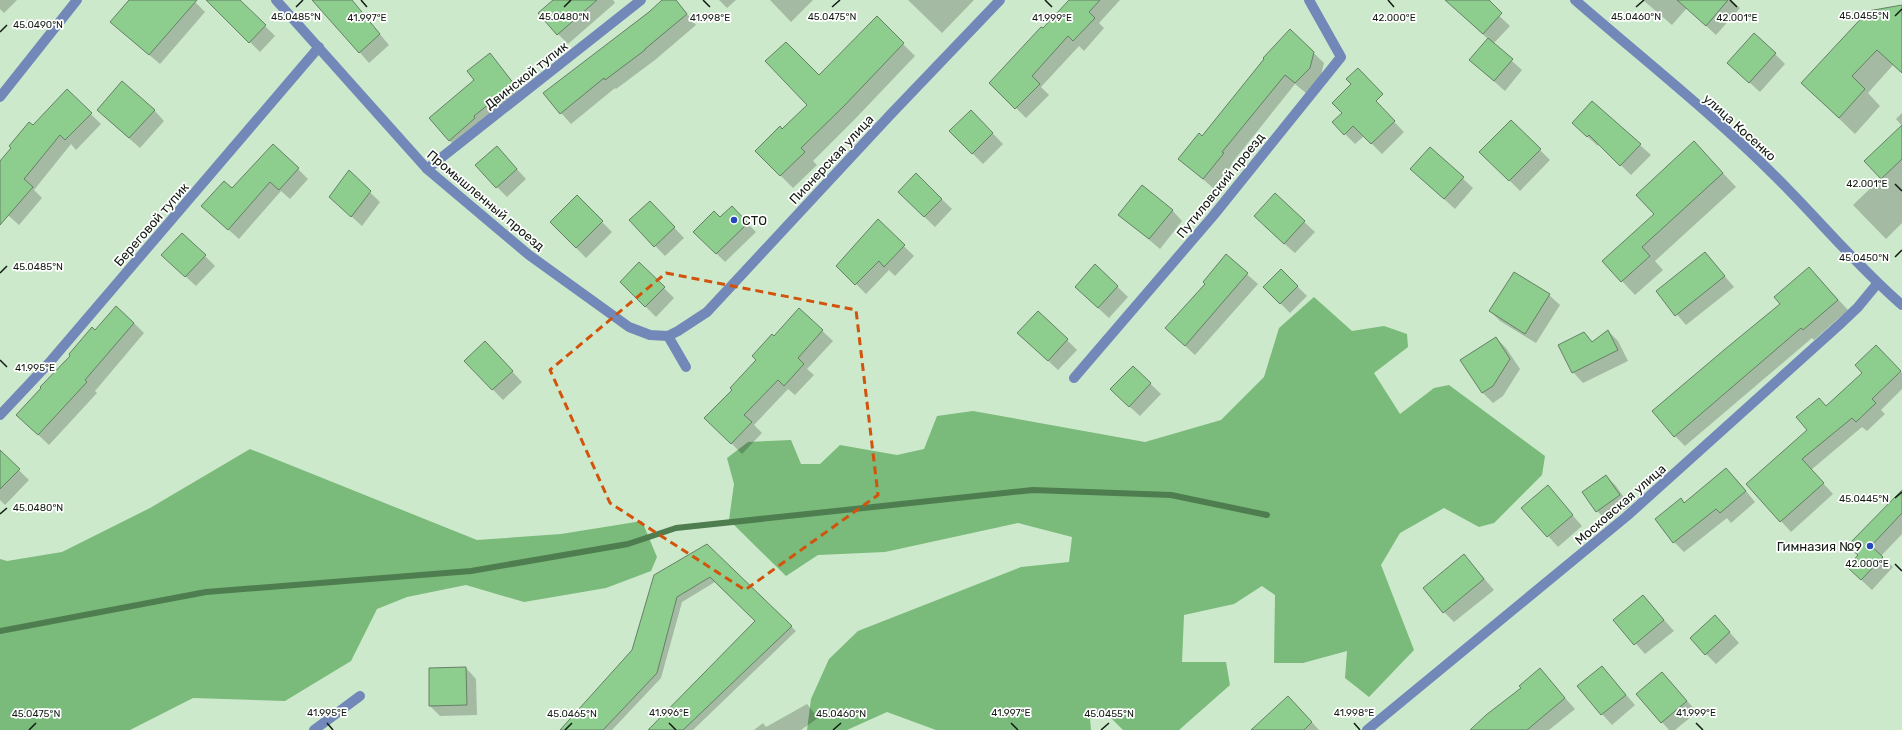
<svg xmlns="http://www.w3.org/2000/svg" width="1902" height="730" font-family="Rubik,sans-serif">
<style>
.forest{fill:#7aba7a}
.shadow{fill:#0003}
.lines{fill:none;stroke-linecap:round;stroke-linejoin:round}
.stream{stroke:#4e7e4f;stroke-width:6}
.building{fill:#8dce8e;stroke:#668066}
.minor{stroke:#7288b9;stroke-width:10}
.marked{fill:none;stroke:#d2530c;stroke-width:3;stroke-dasharray:8 5;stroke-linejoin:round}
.ticks{fill:none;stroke:#111b11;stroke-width:1.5}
.poi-dot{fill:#2449b8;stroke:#fff;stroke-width:1.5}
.labels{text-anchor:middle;stroke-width:3.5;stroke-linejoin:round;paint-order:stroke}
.street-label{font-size:13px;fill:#111b11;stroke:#fff}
.poi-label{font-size:13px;fill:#111b11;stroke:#fff;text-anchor:start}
.ticks-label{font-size:10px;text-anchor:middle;fill:#111b11;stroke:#fff;stroke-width:3.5;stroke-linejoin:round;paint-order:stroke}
</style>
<rect width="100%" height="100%" fill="#cde9cc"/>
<g class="forest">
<path d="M1314,297L1352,331L1384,326L1407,334L1408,347L1374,373L1400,414L1434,388L1449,385L1545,456L1542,475L1494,523L1479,527L1444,508L1400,533L1381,565L1414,650L1369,697L1345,678L1347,651L1303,663H1274L1275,595L1262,586L1234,604L1184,615L1182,662H1226L1230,685L1179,730H1123L1105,712L1090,719L1091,730H936L887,712L847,730H807L811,699L829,659L858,631L1021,567L1069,562L1072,537L1018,523L885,552L818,555L786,576L729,520L734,484L727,458L748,442L791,440L801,464H820L840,445L897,455L924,449L937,416L973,411L1145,442L1221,420L1264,377L1279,328Z"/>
<path d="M250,449L477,540L561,534L642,521L657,557L651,571L606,588L524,602L466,585L407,597L377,609L351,661L285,701L193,698L130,730H0V559L7,561L62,552L150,508Z"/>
</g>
<g class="shadow">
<path d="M0,0H17L4,13L0,9Z"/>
<path d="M130,0H193L205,12L160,64L122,32Z"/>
<path d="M213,0H239L275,36L260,52L210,3Z"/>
<path d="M314,0H351L389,45L369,63Z"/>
<path d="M553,0H613L615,3L568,44L558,34Z"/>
<path d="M664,0H676L696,25L655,60L616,89L615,88L571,124L544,94Z"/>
<path d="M719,0H736L727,8Z"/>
<path d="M770,0H813L791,22Z"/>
<path d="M908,0H974L942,33Z"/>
<path d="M1070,0H1120L1099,23L1104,28L1084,51L1079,46L1041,87L1049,95L1026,118L991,83Z"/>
<path d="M1455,0H1482L1510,26L1493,44L1522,70L1505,91L1481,70L1488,39L1461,14Z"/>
<path d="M1643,0H1731L1740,8L1716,35L1687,8L1672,25Z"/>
<path d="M1902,11V73L1893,65L1868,93L1880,106L1855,134L1802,83Z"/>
<path d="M877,18L915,56L855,119L813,161L817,165L793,188L756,151L782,130L809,105L819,77Z"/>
<path d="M1290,30L1324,63L1320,79L1306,93L1295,84L1232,163L1233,164L1213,188L1180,159L1202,137Z"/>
<path d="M1775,54L1785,64L1760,92L1739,73Z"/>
<path d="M490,55L523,94L459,150L449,140L475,80Z"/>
<path d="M67,91L101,124L76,150L71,144L34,190L42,198L19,225L0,208V162Z"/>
<path d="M1369,96L1404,132L1382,154L1364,136L1355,144L1333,122Z"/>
<path d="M1592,102L1651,155L1631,175L1599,144L1598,146L1583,133Z"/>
<path d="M154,110L164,121L140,148L108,120Z"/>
<path d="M971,111L1003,144L983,164L950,131Z"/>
<path d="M1902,113V126L1896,119Z"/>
<path d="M1511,121L1550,160L1520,191L1481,152Z"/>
<path d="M1902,126V223L1886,239L1853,205L1881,178Z"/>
<path d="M497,147L526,179L507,197L497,187Z"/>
<path d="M1430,148L1473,188L1455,209L1422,179Z"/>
<path d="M1707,156L1736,187L1655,261L1663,270L1635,295L1622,281L1655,214Z"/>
<path d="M298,169L308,179L290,199L281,191L239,239L213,216L232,189Z"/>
<path d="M349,172L380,202L362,226L330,197Z"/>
<path d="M916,174L952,209L935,227L909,202Z"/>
<path d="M1275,195L1315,232L1295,253L1265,227Z"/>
<path d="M577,197L612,232L586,258L551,222Z"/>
<path d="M650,202L684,238L665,256L630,220Z"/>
<path d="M732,208L756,232L725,262L695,232L720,218Z"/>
<path d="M1172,210L1182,221L1160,249L1120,215Z"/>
<path d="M878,221L914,256L895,276L889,270L866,294L838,266Z"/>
<path d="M1705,253L1734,287L1686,325L1657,291Z"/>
<path d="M205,256L215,266L196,286L173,265Z"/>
<path d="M1226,256L1258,284L1195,355L1166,328L1206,284Z"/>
<path d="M639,263L674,298L656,317L621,282Z"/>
<path d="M1095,265L1128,297L1109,318L1086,297Z"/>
<path d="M1809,268L1848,310L1814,340L1812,338L1685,446L1675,436L1782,304Z"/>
<path d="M1281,270L1307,296L1290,313L1264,287Z"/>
<path d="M1514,273L1549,295L1560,305L1536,343L1500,321L1490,311Z"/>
<path d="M799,309L833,341L807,369L814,375L795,395L788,389L754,425L762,433L742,454L706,418L733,390L774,337Z"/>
<path d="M134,323L144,333L95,391L97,393L49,445L28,425L95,332Z"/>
<path d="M1608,331L1618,341L1628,361L1583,383L1573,372L1593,343Z"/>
<path d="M1496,338L1506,348L1520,369L1503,396L1493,403L1483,393L1462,360Z"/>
<path d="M1067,340L1077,350L1058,370L1029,343Z"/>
<path d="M485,342L522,382L503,400L465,361Z"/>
<path d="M1876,346L1902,373V389L1881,410L1885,414L1867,431L1862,427L1811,470L1833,494L1791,532L1747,484L1808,430L1827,407L1863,373Z"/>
<path d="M1133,367L1161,394L1140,416L1122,400Z"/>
<path d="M0,452L29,480L5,505L0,500Z"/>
<path d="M1606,476L1616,486L1630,506L1607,521L1597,511Z"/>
<path d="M1736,479L1755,502L1731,523L1727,518L1684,552L1674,542L1681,500L1685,504Z"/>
<path d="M1548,487L1582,526L1558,547L1523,508Z"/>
<path d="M1902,491V534L1881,556L1893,567L1872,590L1858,577L1859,556Z"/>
<path d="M707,545L796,631L693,730H650L757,622L715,582L682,602L661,678L612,730H561L633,650Z"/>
<path d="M1464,555L1494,590L1454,622L1444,612Z"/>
<path d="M1643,596L1674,631L1645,654L1615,620Z"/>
<path d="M1725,627L1739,643L1716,664L1706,654Z"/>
<path d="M1602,667L1635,705L1612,725L1602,714Z"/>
<path d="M466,668L476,679L477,715L440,716L430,706V669Z"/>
<path d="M1540,670L1575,709L1549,730H1471L1522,688Z"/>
<path d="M1662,673L1697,712L1675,730H1669L1637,694Z"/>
<path d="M807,704L818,718L801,730H754L763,723L766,727Z"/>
<path d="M1298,707L1319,730H1260Z"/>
</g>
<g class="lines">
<path class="stream" d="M0,631L206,592L471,571L628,544L676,528L1033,490L1171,495L1267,515"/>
</g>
<g class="building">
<path d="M129,0H197L149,55L110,22Z"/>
<path d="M206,0H240L266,25L249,43Z"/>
<path d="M312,0H352L380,34L359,53Z"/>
<path d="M553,0H597L557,35L538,13Z"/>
<path d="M662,0H676L687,14L645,49V50L605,80L604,78L560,114L543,93L649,12Z"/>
<path d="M1069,0H1100L1089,12L1095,18L1073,41L1068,36L1032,76L1040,84L1015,109L989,83L1041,27L1043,28Z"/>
<path d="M1445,0H1489L1502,13L1483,34Z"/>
<path d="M1677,0H1728L1706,26Z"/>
<path d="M1902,5V73L1877,50L1852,76L1865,89L1839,118L1801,83L1868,11Z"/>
<path d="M877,16L904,43L843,107L801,148L805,152L780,176L755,151L780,126L782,129L807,105L765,61L786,42L819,75Z"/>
<path d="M1290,29L1314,52L1310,68L1295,83L1285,75L1222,152L1224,153L1203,179L1178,159L1199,133L1202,136L1264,59L1263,58Z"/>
<path d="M1754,33L1776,53L1749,83L1727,63Z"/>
<path d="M1488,38L1513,59L1494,81L1469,60Z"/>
<path d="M490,53L514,84L474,116L475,118L449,141L429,118L474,80L467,71Z"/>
<path d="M1358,68L1383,94L1376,101L1395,121L1371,144L1353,126L1344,135L1332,122L1342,113L1332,103L1351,84L1346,79Z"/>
<path d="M122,81L155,110L129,138L97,110Z"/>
<path d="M67,89L92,113L65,140L60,135L24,179L33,187L0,225V161L11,148L9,146L29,122L33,125Z"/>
<path d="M1592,101L1641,144L1620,166L1589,135L1587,137L1572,123Z"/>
<path d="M971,110L993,133L972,154L949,131Z"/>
<path d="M1511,120L1541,149L1509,181L1479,152Z"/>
<path d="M1902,125V159L1881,179L1864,161Z"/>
<path d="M1694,141L1723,173L1642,247L1650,256L1621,282L1602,261L1654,214L1636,195Z"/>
<path d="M273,144L299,168L279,190L270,182L228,230L201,206L224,181L232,188Z"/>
<path d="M497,146L517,169L496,188L475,165Z"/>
<path d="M1430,147L1464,177L1444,199L1410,169Z"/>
<path d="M349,170L371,191L351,217L329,197Z"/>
<path d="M916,173L942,199L924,217L898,192Z"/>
<path d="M1142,185L1173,210L1149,239L1118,215Z"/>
<path d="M1275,193L1305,221L1284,244L1254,216Z"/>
<path d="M577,195L603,221L576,248L550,222Z"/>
<path d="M650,201L675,227L654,247L629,220Z"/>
<path d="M732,206L748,223L716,254L693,232L714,211L720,217Z"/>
<path d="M878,219L905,245L884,267L879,261L855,285L836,266Z"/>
<path d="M182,233L206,255L185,277L161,255Z"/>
<path d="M1705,252L1725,276L1675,316L1656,291Z"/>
<path d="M1226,254L1248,273L1185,346L1165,328L1205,284L1203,282Z"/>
<path d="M639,262L665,287L645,307L620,282Z"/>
<path d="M1095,264L1118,286L1098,308L1075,287Z"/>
<path d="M1809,267L1838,300L1803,330L1801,328L1674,437L1652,411L1724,350L1780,304L1774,297Z"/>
<path d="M1281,269L1298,286L1280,304L1263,287Z"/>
<path d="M1514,272L1550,294L1525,334L1489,311Z"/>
<path d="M116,306L134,323L85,380L87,382L38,435L16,415L41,388L40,387L70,356L69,354L92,327L95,330Z"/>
<path d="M799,308L823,330L798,358L804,364L784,386L778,380L744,415L752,422L731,444L704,418L732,390L730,388L756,360L752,356L772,334L774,336Z"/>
<path d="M1038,311L1068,339L1048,361L1017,333Z"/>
<path d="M1608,330L1618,350L1572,373L1558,345L1584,332L1592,342Z"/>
<path d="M1496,337L1510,359L1493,386L1482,393L1460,360Z"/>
<path d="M485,341L513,371L492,390L464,361Z"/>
<path d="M1876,345L1901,371L1872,399L1876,403L1856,422L1852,418L1802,459L1824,483L1780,522L1746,484L1807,430L1796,417L1819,398L1826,406L1862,373L1855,365Z"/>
<path d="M1133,366L1151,383L1129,407L1110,389Z"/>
<path d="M0,450L20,469L0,489Z"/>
<path d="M1726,468L1746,491L1720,513L1716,509L1673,543L1655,519L1681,498L1684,503Z"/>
<path d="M1606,475L1620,495L1596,512L1582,492Z"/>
<path d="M1548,485L1573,515L1547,537L1521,508Z"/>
<path d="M1902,490V513L1871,546L1883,557L1861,580L1847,567L1858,555L1847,546Z"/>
<path d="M707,544L792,626L683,730H648L755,621L710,577L677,597L657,673L603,730H560L632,650L654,575Z"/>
<path d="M1464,554L1484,579L1443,613L1423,588Z"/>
<path d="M1643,595L1664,620L1634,645L1613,620Z"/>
<path d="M1715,615L1730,632L1705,655L1690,638Z"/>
<path d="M1602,666L1626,695L1601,715L1577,686Z"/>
<path d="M466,667L467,705L429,706V668Z"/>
<path d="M1540,668L1565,698L1527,730H1470L1486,715L1521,688L1519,686Z"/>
<path d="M1662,672L1687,701L1661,723L1636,694Z"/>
<path d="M1288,696L1312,722L1304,730H1251Z"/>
</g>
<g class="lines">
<g class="minor">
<path d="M276,0L427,169L529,255L629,327L650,335L668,336L678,331L707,312L891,114L1000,0"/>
<path d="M1575,0C1643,59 1714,115 1777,178C1819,220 1857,266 1902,305"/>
<path d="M0,97L77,0"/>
<path d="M427,169L641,0"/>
<path d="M668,336L686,367"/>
<path d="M1074,378L1213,216L1341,57L1309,0"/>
<path d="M0,415L49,363L319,47"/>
<path d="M314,730L360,696"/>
<path d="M1367,730L1627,516L1838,326L1858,307L1877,284"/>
</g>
</g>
<path class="marked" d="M666,273L856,310L878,495L745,590L610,503L550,370Z"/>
<path class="ticks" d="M361,0L367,7M703,0L710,7M1045,0L1052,7M1388,0L1394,7M1730,0L1737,7M296,7L303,0M564,7L571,0M832,7L840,0M1636,7L1644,0M1895,16L1902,9M0,32L7,25M1895,184L1902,191M1895,257L1902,250M0,273L7,266M0,360L7,367M1895,498L1902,492M0,514L7,508M1895,564L1902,571M327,723L333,730M669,723L676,730M1011,723L1018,730M1354,723L1360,730M1696,723L1703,730M29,730L36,723M565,730L572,723M833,730L841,723M1101,730L1109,723"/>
<g class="poi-dot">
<circle cx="734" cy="220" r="4"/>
<circle cx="1870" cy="546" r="4"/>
</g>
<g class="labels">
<g class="street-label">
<text transform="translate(526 75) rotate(-38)" y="5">Двинской тупик</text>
<text transform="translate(1740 127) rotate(42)" y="5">улица Косенко</text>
<text transform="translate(831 159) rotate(-47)" y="5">Пионерская улица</text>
<text transform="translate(1220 185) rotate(-51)" y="5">Путиловский проезд</text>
<text transform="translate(486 200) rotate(40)" y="5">Промышленный проезд</text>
<text transform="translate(151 224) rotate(-49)" y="5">Береговой тупик</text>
<text transform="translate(1620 504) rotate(-41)" y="5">Московская улица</text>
</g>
<g class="poi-label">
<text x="742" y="225">СТО</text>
<text x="1862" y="551" text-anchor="end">Гимназия №9</text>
</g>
</g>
<g class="ticks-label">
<text x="1864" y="19">45.0455°N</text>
<text x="832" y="20">45.0475°N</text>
<text x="1636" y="20">45.0460°N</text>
<text x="296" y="20">45.0485°N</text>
<text x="564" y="20">45.0480°N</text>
<text x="367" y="21">41.997°E</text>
<text x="710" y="21">41.998°E</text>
<text x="1052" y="21">41.999°E</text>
<text x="1394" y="21">42.000°E</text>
<text x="1737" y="21">42.001°E</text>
<text x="38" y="28">45.0490°N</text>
<text x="1867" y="187">42.001°E</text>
<text x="1864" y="261">45.0450°N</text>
<text x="38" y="270">45.0485°N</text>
<text x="35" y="371">41.995°E</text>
<text x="1864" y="502">45.0445°N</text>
<text x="38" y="511">45.0480°N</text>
<text x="1867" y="567">42.000°E</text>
<text x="327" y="716">41.995°E</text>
<text x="669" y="716">41.996°E</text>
<text x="1011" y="716">41.997°E</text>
<text x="1354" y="716">41.998°E</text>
<text x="1696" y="716">41.999°E</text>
<text x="36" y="717">45.0475°N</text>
<text x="572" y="717">45.0465°N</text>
<text x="841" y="717">45.0460°N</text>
<text x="1109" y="717">45.0455°N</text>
</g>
</svg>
